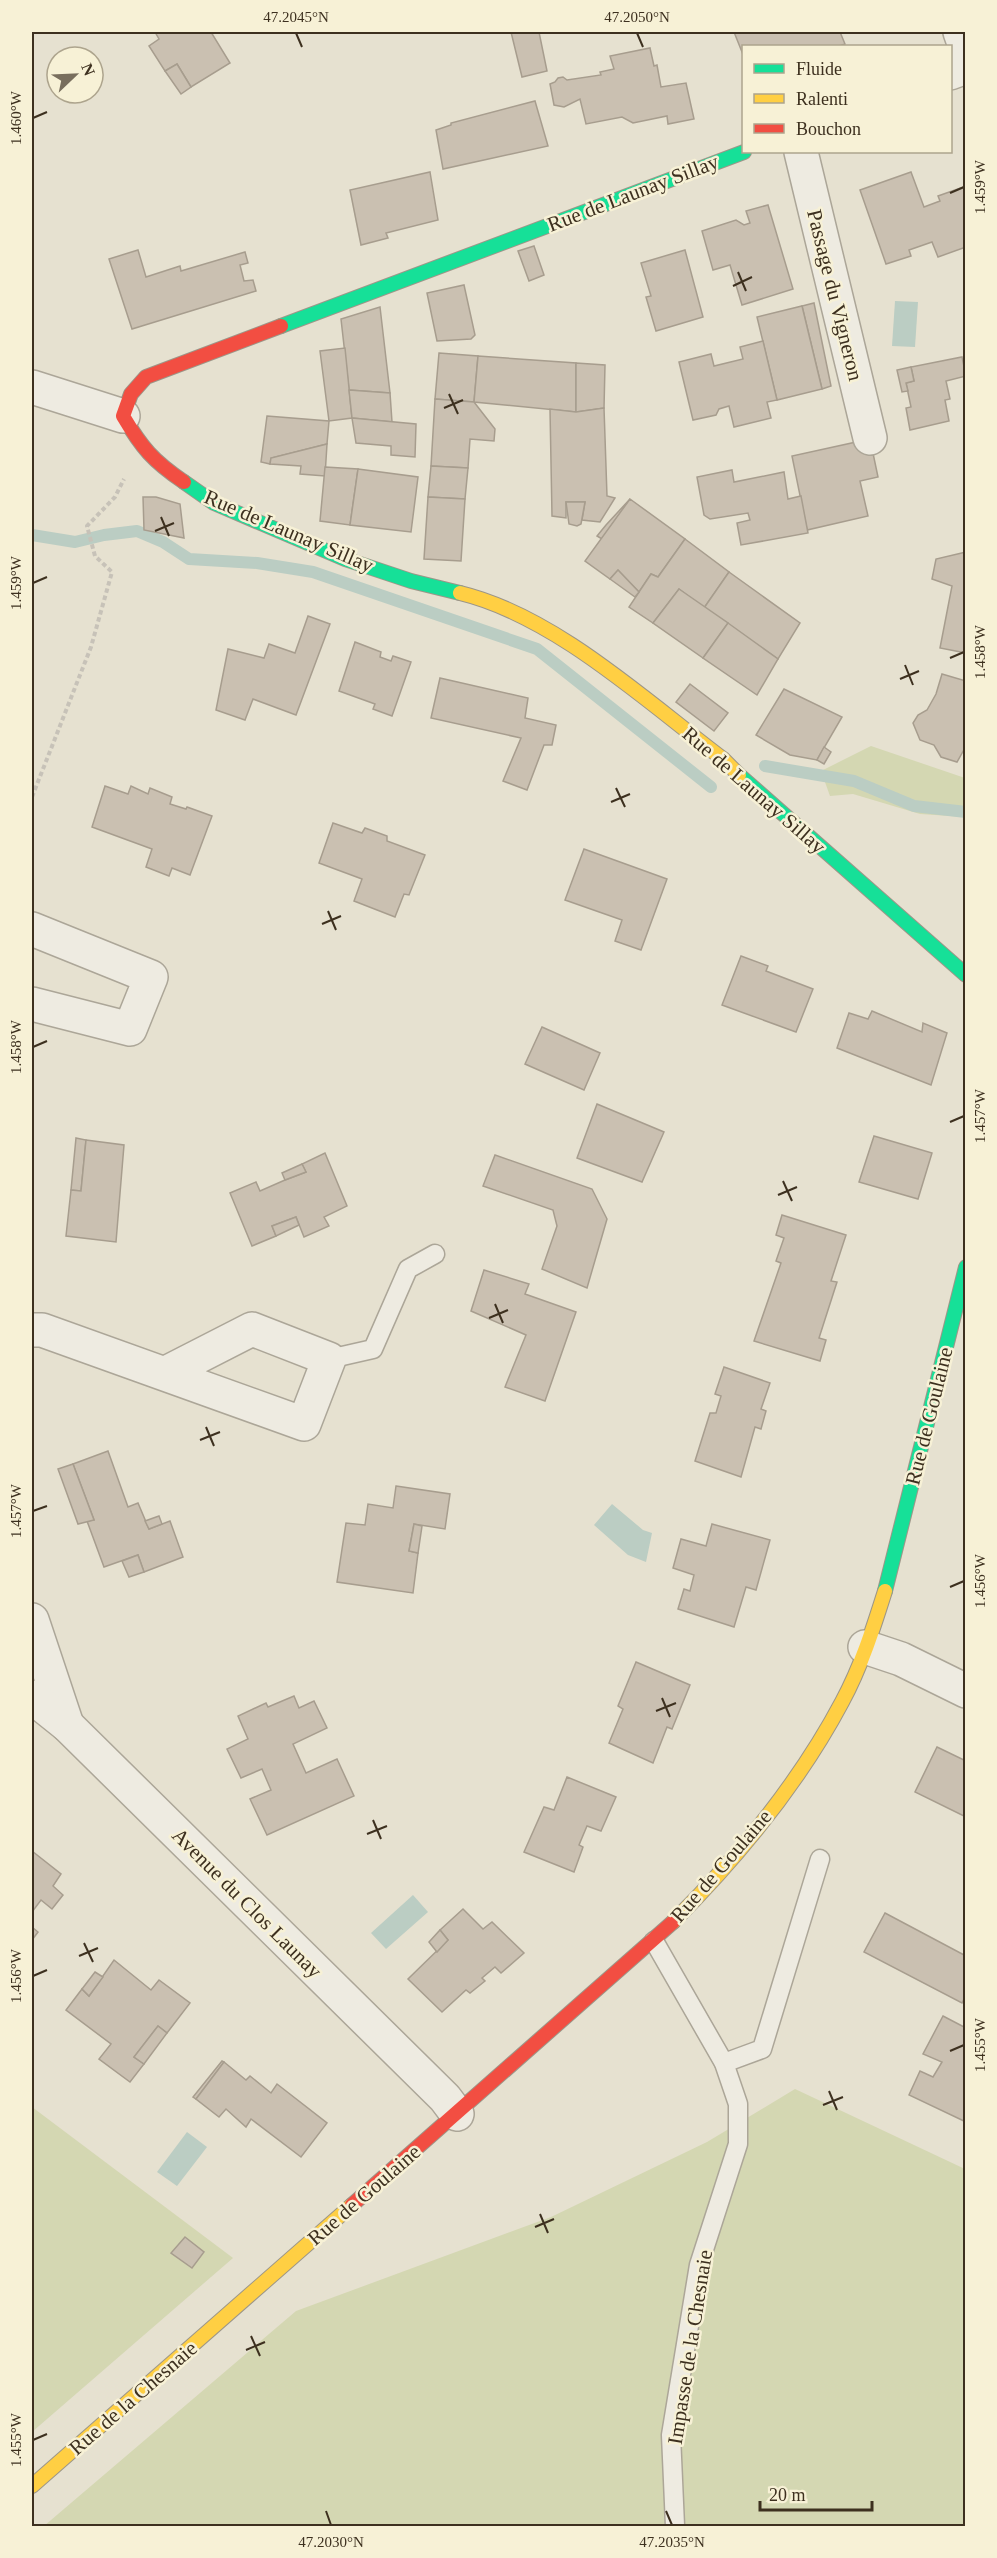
<svg xmlns="http://www.w3.org/2000/svg" width="997" height="2558" font-family="'Times New Roman',serif">
<style>
.green{fill:#d4d7b2}
.water{fill:#bbcdc3}
.lines{fill:none;stroke-linecap:round;stroke-linejoin:round}
.stream{stroke:#bbcdc3;stroke-width:12}
.building{fill:#cac0b1;stroke:#a79d8e;stroke-width:1.5}
.lane-casing{stroke:#aca698;stroke-width:21}
.street-casing{stroke:#aca698;stroke-width:36}
.fast-casing{stroke:#9c9688;stroke-width:16}
.slow-casing{stroke:#9c9688;stroke-width:16}
.jam-casing{stroke:#9c9688;stroke-width:16}
.path{stroke:#c7c2b8;stroke-width:4;stroke-dasharray:4.5 3;stroke-linecap:butt}
.lane{stroke:#eeebe1;stroke-width:18}
.street{stroke:#eeebe1;stroke-width:33}
.fast{stroke:#16e098;stroke-width:14}
.slow{stroke:#ffcf43;stroke-width:14}
.jam{stroke:#f24e42;stroke-width:14}
.ticks{fill:none;stroke:#3d301f;stroke-width:2}
.labels{text-anchor:middle;stroke-width:5;stroke-linejoin:round;paint-order:stroke}
.street-label{font-size:21px;fill:#3d301f;stroke:#f7f1d6}
.neatline{fill:none;stroke:#3d301f;stroke-width:2}
.ticks-label{font-size:15px;text-anchor:middle;fill:#3d301f}
</style>
<rect width="100%" height="100%" fill="#e6e1d0"/>
<g class="green">
<path d="M871,746L965,778V817L920,814L853,794L830,796L821,771Z"/>
<path d="M795,2089L965,2169V2526H44L296,2311L551,2217L707,2142Z"/>
<path d="M32,2107L233,2258L32,2432Z"/>
</g>
<g class="water">
<path d="M895,301L918,302L915,347L892,346Z"/>
<path d="M612,1504L643,1530L652,1533L646,1562L628,1555L594,1525Z"/>
<path d="M413,1895L428,1912L386,1949L371,1933Z"/>
<path d="M187,2132L207,2147L177,2186L157,2172Z"/>
</g>
<g class="lines">
<g class="stream">
<path d="M32,535L75,542L104,535L137,531L163,542L189,559L257,563L313,572L537,649L711,787"/>
<path d="M765,766L854,781L914,806L966,812"/>
</g>
</g>
<g class="building">
<path d="M155,32H211L230,63L191,87L177,64L165,71L149,46L159,39Z"/>
<path d="M511,32H539L547,71L522,77Z"/>
<path d="M734,32H840L845,44L839,46H744V57Z"/>
<path d="M650,48L654,66L657,65L661,87L686,83L694,119L668,124L667,116L633,123L622,117L586,124L580,99L564,107L554,105L550,84L555,82L558,78L563,77L567,80L601,75L600,72L614,69L610,56Z"/>
<path d="M177,64L191,87L181,94L165,71Z"/>
<path d="M535,101L548,146L443,169L436,130L451,125V123Z"/>
<path d="M430,172L438,220L386,233L388,238L361,245L350,190Z"/>
<path d="M911,172L924,207L940,201L938,196L966,186V247L938,257L932,242L909,250L911,256L886,264L860,190Z"/>
<path d="M768,205L793,289L742,305L730,265L713,270L702,231L736,220L744,225L750,223L746,211Z"/>
<path d="M534,246L544,275L529,281L518,251Z"/>
<path d="M138,250L146,277L180,266L181,271L245,252L248,263L240,265L244,281L253,280L256,291L132,329L109,259Z"/>
<path d="M685,250L703,317L656,331L646,297L651,296L641,263Z"/>
<path d="M464,285L475,335L471,339L437,341L427,293Z"/>
<path d="M814,303L831,386L822,389L802,306Z"/>
<path d="M802,306L822,389L777,400L757,317Z"/>
<path d="M380,307L390,393L349,390L341,319Z"/>
<path d="M763,341L777,400L767,402L771,418L734,427L729,406L719,409L716,415L693,420L679,362L711,354L714,366L743,359L740,347Z"/>
<path d="M345,348L352,418L329,421L320,351Z"/>
<path d="M439,353L478,356L474,402L435,399Z"/>
<path d="M478,356L576,363V412L474,402Z"/>
<path d="M962,357L966,376L946,381L950,399L945,400L949,421L910,430L906,408L911,407L906,383L914,381L911,367Z"/>
<path d="M576,363L605,365L604,408L576,412Z"/>
<path d="M911,367L914,381L906,383L908,391L902,392L897,370Z"/>
<path d="M349,390L390,393L392,422L352,418Z"/>
<path d="M435,399L474,402L495,429L494,441L470,439L468,468L431,466Z"/>
<path d="M604,408L607,496L615,498L600,522L582,520L585,502H566V518L552,516L550,409L576,412Z"/>
<path d="M267,416L329,421L327,444L271,458L270,464L261,462Z"/>
<path d="M352,418L416,424L415,457L391,455V446L356,443Z"/>
<path d="M870,439L878,477L860,481L868,516L807,530L792,456Z"/>
<path d="M327,444L325,476L300,474L301,466L270,464L271,458Z"/>
<path d="M431,466L468,468L465,499L428,497Z"/>
<path d="M325,467L358,469L350,525L320,521Z"/>
<path d="M358,469L418,477L411,532L350,525Z"/>
<path d="M732,470L734,482L784,472L788,499L801,496L808,533L741,545L737,523L750,520L748,513L710,519L704,515L697,477Z"/>
<path d="M143,497H156L180,504L184,538L144,530Z"/>
<path d="M428,497L465,499L461,561L424,559Z"/>
<path d="M630,499L602,539L597,536L606,525Z"/>
<path d="M630,499L685,539L658,577L651,574L639,592L618,570L610,579L585,561Z"/>
<path d="M566,502H585L581,524L577,526L569,524Z"/>
<path d="M685,539L729,572L704,608L679,589L653,623L629,607L651,574L658,577Z"/>
<path d="M966,552V653L940,648L952,586L932,579L936,559Z"/>
<path d="M618,570L639,592L635,597L610,579Z"/>
<path d="M729,572L800,623L778,659L704,608Z"/>
<path d="M679,589L728,623L703,658L653,623Z"/>
<path d="M308,616L330,624L296,715L253,699L245,720L216,710L228,649L264,658L269,644L295,653Z"/>
<path d="M728,623L778,659L757,695L703,658Z"/>
<path d="M355,642L381,652L380,657L391,661L393,656L411,662L392,716L373,709L375,704L339,691Z"/>
<path d="M942,674L966,681V746L957,762L941,757L934,745L920,740L913,723L918,715L927,710L936,694Z"/>
<path d="M440,678L528,698L525,718L556,725L552,745H544L527,790L503,781L521,738L431,718Z"/>
<path d="M690,684L728,713L714,731L676,702Z"/>
<path d="M784,689L842,717L817,760L790,755L756,735Z"/>
<path d="M824,747L831,752L824,764L817,760Z"/>
<path d="M105,786L128,794L131,786L148,794L150,788L172,797L170,804L186,809L187,807L212,816L190,875L172,868L169,876L146,867L152,849L92,827Z"/>
<path d="M333,823L362,833L365,828L387,836V841L425,855L409,895L404,894L395,917L354,901L362,879L319,863Z"/>
<path d="M584,849L667,879L641,950L615,941L622,920L565,900Z"/>
<path d="M741,956L768,966L766,971L813,989L796,1032L722,1005Z"/>
<path d="M872,1011L922,1032L923,1023L947,1033L931,1085L837,1048L849,1013L868,1019Z"/>
<path d="M542,1027L600,1053L584,1090L525,1064Z"/>
<path d="M597,1104L664,1132L642,1182L577,1158Z"/>
<path d="M874,1136L932,1153L918,1199L859,1182Z"/>
<path d="M76,1138L86,1140L81,1191L71,1190Z"/>
<path d="M86,1140L124,1145L116,1242L66,1236L71,1190L81,1191Z"/>
<path d="M325,1153L347,1206L324,1217L329,1226L304,1237L296,1217L272,1226L276,1236L252,1246L230,1193L256,1182L260,1191L285,1180L306,1172L302,1164Z"/>
<path d="M495,1155L592,1189L607,1219L587,1288L542,1269L557,1226L553,1210L483,1186Z"/>
<path d="M302,1164L306,1172L285,1180L282,1173Z"/>
<path d="M782,1215L846,1235L831,1281L837,1282L819,1338L826,1340L820,1361L754,1341L781,1263L776,1261L784,1238L776,1235Z"/>
<path d="M296,1217L299,1225L276,1236L272,1226Z"/>
<path d="M484,1270L529,1284L525,1294L576,1312L545,1401L505,1387L526,1335L471,1311Z"/>
<path d="M724,1367L770,1383L761,1409L766,1411L761,1429L755,1427L741,1477L695,1461L710,1413H716L721,1396L715,1394Z"/>
<path d="M108,1451L128,1507L138,1503L149,1529L170,1521L183,1557L144,1572L138,1555L104,1567L87,1521L94,1520L73,1464Z"/>
<path d="M73,1464L94,1520L78,1524L58,1469Z"/>
<path d="M396,1486L450,1494L445,1529L414,1524L409,1551L418,1553L413,1593L337,1582L346,1523L365,1525L368,1504L393,1508Z"/>
<path d="M159,1516L162,1524L149,1529L145,1521Z"/>
<path d="M414,1524L422,1526L418,1553L409,1551Z"/>
<path d="M712,1524L770,1540L756,1590L746,1587L734,1627L678,1609L684,1589L690,1591L694,1575L673,1568L681,1539L706,1546Z"/>
<path d="M138,1555L144,1572L129,1577L122,1561Z"/>
<path d="M636,1662L690,1685L672,1729L667,1727L653,1763L609,1743L623,1709L618,1706Z"/>
<path d="M294,1696L299,1708L314,1701L327,1728L293,1744L306,1773L337,1759L354,1796L267,1835L250,1799L271,1790L262,1769L241,1778L227,1749L248,1739L238,1716L266,1703L268,1707Z"/>
<path d="M937,1747L966,1761V1817L915,1792Z"/>
<path d="M567,1777L616,1797L601,1831L587,1826L579,1845L583,1847L574,1872L524,1852L544,1807L554,1810Z"/>
<path d="M32,1851L61,1874L53,1886L63,1895L52,1909L41,1900L32,1912Z"/>
<path d="M463,1909L483,1929L492,1922L524,1953L501,1973L495,1967L482,1978L485,1981L470,1993L466,1990L442,2012L408,1979L448,1940L440,1930Z"/>
<path d="M885,1913L966,1956V1995L962,2003L864,1952Z"/>
<path d="M32,1927L38,1932L32,1940Z"/>
<path d="M440,1930L448,1940L437,1952L429,1942Z"/>
<path d="M114,1960L151,1990L159,1980L190,2003L167,2033L158,2026L134,2057L144,2064L130,2082L99,2059L111,2044L66,2010L82,1989L89,1996Z"/>
<path d="M95,1972L103,1977L89,1996L82,1989Z"/>
<path d="M943,2016L966,2028V2122L909,2095L920,2071L933,2077L942,2062L923,2054Z"/>
<path d="M158,2026L167,2033L144,2064L134,2057Z"/>
<path d="M222,2061L224,2062L196,2099L193,2097Z"/>
<path d="M224,2062L246,2080L250,2076L271,2093L277,2084L327,2123L301,2157L251,2119L246,2127L226,2109L219,2117L196,2099Z"/>
<path d="M185,2237L204,2252L192,2268L171,2253Z"/>
</g>
<g class="lines">
<g class="lane-casing">
<g id="lane">
<path d="M329,1359L373,1349L408,1269L435,1254"/>
<path d="M654,1941L724,2063L738,2104V2144L699,2265L671,2435L675,2526"/>
<path d="M724,2063L762,2049L820,1859"/>
</g>
</g>
<g class="street-casing">
<g id="street">
<path d="M960,32L966,49"/>
<path d="M950,73L966,67"/>
<path d="M801,152L870,438"/>
<path d="M32,387L123,416"/>
<path d="M32,929L151,977L130,1029L32,1004"/>
<path d="M32,1330H42L304,1424L329,1359L252,1329L166,1373"/>
<path d="M32,1620L67,1725"/>
<path d="M865,1647L901,1659L966,1691"/>
<path d="M32,1697L67,1725L445,2098L457,2114"/>
</g>
</g>
<g class="fast-casing">
<g id="fast">
<path d="M281,326L744,152"/>
<path d="M184,482L214,503L345,559L411,581L460,593"/>
<path d="M739,775L966,975"/>
<path d="M885,1591L966,1267"/>
</g>
</g>
<g class="slow-casing">
<g id="slow">
<path d="M460,593C555,616 646,701 723,759L739,775"/>
<path d="M673,1922C738,1857 799,1783 842,1702C861,1667 873,1629 885,1591"/>
<path d="M32,2486L352,2205"/>
</g>
</g>
<g class="jam-casing">
<g id="jam">
<path d="M184,482C153,461 142,448 123,416L131,394L146,377L281,326"/>
<path d="M352,2205L673,1922"/>
</g>
</g>
<path class="path" d="M32,797L91,647L112,572L95,556L87,526L115,497L124,479"/>
<use href="#lane" class="lane"/>
<use href="#street" class="street"/>
<use href="#fast" class="fast"/>
<use href="#slow" class="slow"/>
<use href="#jam" class="jam"/>
</g>
<path class="ticks" d="M296,33L302,47M637,33L643,47M33,118L47,112M950,193L964,187M738,272L746,291M733,286L752,277M449,394L458,414M444,408L463,400M161,517L169,536M155,531L174,523M33,583L47,577M950,658L964,652M905,665L913,685M900,679L919,671M616,788L625,807M611,802L630,794M328,911L336,930M322,924L341,916M33,1047L47,1041M950,1122L964,1116M783,1181L792,1201M778,1195L797,1187M495,1304L503,1323M489,1318L508,1310M206,1427L214,1446M200,1440L220,1432M33,1511L47,1506M950,1587L964,1581M662,1698L670,1717M656,1711L676,1703M373,1820L381,1839M367,1834L387,1826M84,1943L93,1962M79,1956L98,1948M33,1976L47,1970M950,2051L964,2045M829,2091L837,2110M823,2105L843,2097M540,2214L548,2233M535,2227L554,2219M251,2336L260,2356M246,2350L265,2342M33,2440L47,2434M326,2511L331,2525M666,2511L672,2525"/>
<g class="labels">
<g class="street-label">
<text transform="translate(633 193) rotate(-21)" y="7">Rue de Launay Sillay</text>
<text transform="translate(835 295) rotate(76)" y="7">Passage du Vigneron</text>
<text transform="translate(289 531) rotate(23)" y="7">Rue de Launay Sillay</text>
<text transform="translate(754 790) rotate(41)" y="7">Rue de Launay Sillay</text>
<text transform="translate(929 1416) rotate(-76)" y="7">Rue de Goulaine</text>
<text transform="translate(721 1866) rotate(-49)" y="7">Rue de Goulaine</text>
<text transform="translate(247 1903) rotate(45)" y="7">Avenue du Clos Launay</text>
<text transform="translate(364 2195) rotate(-41)" y="7">Rue de Goulaine</text>
<text transform="translate(690 2347) rotate(-81)" y="7">Impasse de la Chesnaie</text>
<text transform="translate(133 2398) rotate(-41)" y="7">Rue de la Chesnaie</text>
</g>
</g>
<rect width="997" height="2558" fill="none" stroke="#f7f1d6" stroke-width="66"/>
<rect x="742" y="45" width="210" height="108" fill="#f7f1d6" stroke="#ada48d" stroke-width="1.5"/>
<rect x="754" y="64" width="30" height="9" fill="#16e098" stroke="#ada48d" stroke-width="1.5"/>
<text x="796" y="75" font-size="18" fill="#3d301f">Fluide</text>
<rect x="754" y="94" width="30" height="9" fill="#ffcf43" stroke="#ada48d" stroke-width="1.5"/>
<text x="796" y="105" font-size="18" fill="#3d301f">Ralenti</text>
<rect x="754" y="124" width="30" height="9" fill="#f24e42" stroke="#ada48d" stroke-width="1.5"/>
<text x="796" y="135" font-size="18" fill="#3d301f">Bouchon</text>
<g transform="translate(75 75) rotate(67)"><circle r="28" fill="#f7f1d6" stroke="#ada48d" stroke-width="1.5"/>
<path d="M0-4.5L10 22L0 15L-10 22Z" fill="#786e5d"/>
<text y="-9" font-size="16" font-weight="bold" text-anchor="middle" fill="#3d301f">N</text>
</g>
<path d="M760 2501v9h112v-9" fill="none" stroke="#3d301f" stroke-width="3"/>
<text x="769" y="2501" font-size="18" fill="#3d301f" stroke="#f7f1d6" stroke-width="4.5" paint-order="stroke">20 m</text>
<rect x="33" y="33" width="931" height="2492" class="neatline"/>
<g class="ticks-label">
<text x="296" y="22">47.2045°N</text>
<text x="637" y="22">47.2050°N</text>
<text transform="translate(16 118) rotate(-90)" y="5">1.460°W</text>
<text transform="translate(980 187) rotate(-90)" y="5">1.459°W</text>
<text transform="translate(16 583) rotate(-90)" y="5">1.459°W</text>
<text transform="translate(980 652) rotate(-90)" y="5">1.458°W</text>
<text transform="translate(16 1047) rotate(-90)" y="5">1.458°W</text>
<text transform="translate(980 1116) rotate(-90)" y="5">1.457°W</text>
<text transform="translate(16 1511) rotate(-90)" y="5">1.457°W</text>
<text transform="translate(980 1581) rotate(-90)" y="5">1.456°W</text>
<text transform="translate(16 1976) rotate(-90)" y="5">1.456°W</text>
<text transform="translate(980 2045) rotate(-90)" y="5">1.455°W</text>
<text transform="translate(16 2440) rotate(-90)" y="5">1.455°W</text>
<text x="331" y="2547">47.2030°N</text>
<text x="672" y="2547">47.2035°N</text>
</g>
</svg>
